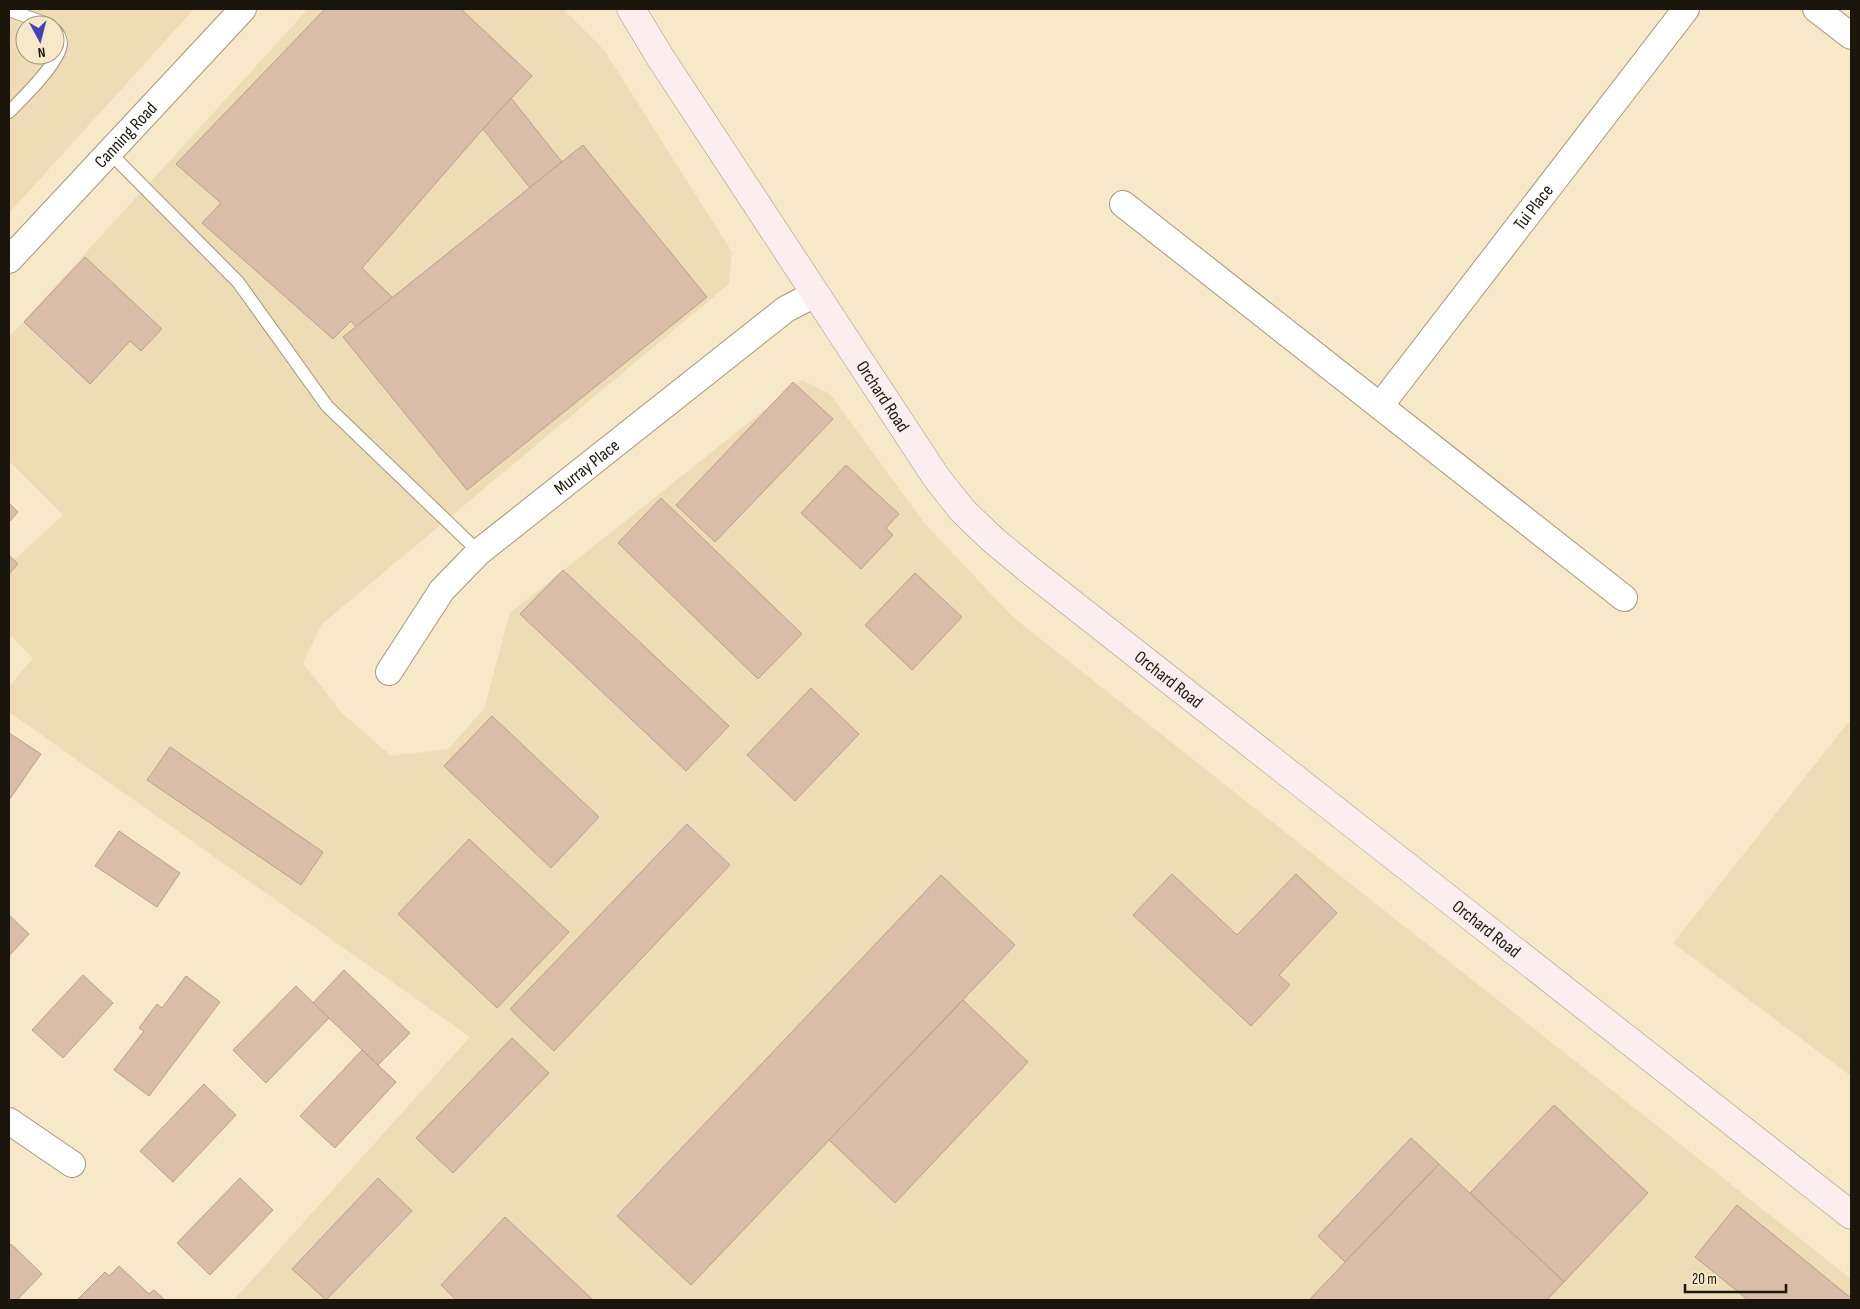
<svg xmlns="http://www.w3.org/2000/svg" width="1860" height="1309" font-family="'Sofia Sans Condensed',sans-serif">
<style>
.built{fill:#eddcb6;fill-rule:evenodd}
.building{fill:#d9bda8;stroke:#ba9f8a}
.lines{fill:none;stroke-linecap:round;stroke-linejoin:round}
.lane-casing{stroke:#a5977a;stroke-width:14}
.street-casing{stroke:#a5977a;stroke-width:28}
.secondary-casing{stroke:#a5977a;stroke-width:29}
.lane{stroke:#fff;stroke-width:12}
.street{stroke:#fff;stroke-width:26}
.secondary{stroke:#fceeee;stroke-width:28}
.labels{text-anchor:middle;stroke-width:4;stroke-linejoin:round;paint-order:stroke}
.street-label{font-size:18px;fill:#1b160b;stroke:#f7e8c9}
</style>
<rect width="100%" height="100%" fill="#f7e8c9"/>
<g class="built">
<path d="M9,9H194L9,213ZM25,25H55V55H25Z"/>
<path d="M308,9H563L604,50L732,252L729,284L322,624L303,663L341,712L391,756L448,749L484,709L510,613L802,380L830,394L925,524L1014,618L1851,1279V1300H234L470,1037L9,712V687L33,658L9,634V565L63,515L9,461V337Z"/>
<path d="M1851,719V1076L1673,943Z"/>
</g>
<g class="building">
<path d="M325,9H461L532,76L483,129L362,268L393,298L356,327L351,321L333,339L202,223L221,203L176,164Z"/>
<path d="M511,98L562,162L530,188L483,129Z"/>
<path d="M583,145L707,297L467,490L343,337Z"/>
<path d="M85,257L162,329L141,351L130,341L90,384L24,322Z"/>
<path d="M793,382L833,419L715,542L676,505Z"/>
<path d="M846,465L899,514L886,528L893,535L861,569L801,513Z"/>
<path d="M661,498L802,634L758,679L618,543Z"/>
<path d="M9,503L18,512L9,522Z"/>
<path d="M9,555L18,564L9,574Z"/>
<path d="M563,570L729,726L686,771L520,614Z"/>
<path d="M915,573L962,617L912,670L865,625Z"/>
<path d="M811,688L859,734L795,801L747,755Z"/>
<path d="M492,716L599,817L551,868L444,766Z"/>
<path d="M9,733L41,754L9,800Z"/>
<path d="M170,747L323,852L301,885L147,780Z"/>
<path d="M687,824L730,865L554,1051L510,1009Z"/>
<path d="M119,831L180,873L157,907L95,866Z"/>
<path d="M469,839L569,932L497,1008L398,914Z"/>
<path d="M1172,874L1237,935L1296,874L1337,913L1279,975L1290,985L1251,1026L1133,915Z"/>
<path d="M941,875L1015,945L691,1285L617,1216Z"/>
<path d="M9,915L29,934L9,956Z"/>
<path d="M344,970L410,1033L378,1065L313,1003Z"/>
<path d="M83,975L113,1003L63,1058L32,1030Z"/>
<path d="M186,976L220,1002L149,1096L114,1070L144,1031L139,1028L157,1004L162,1008Z"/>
<path d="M296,986L329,1018L266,1083L233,1050Z"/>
<path d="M963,1000L1028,1062L895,1203L829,1140Z"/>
<path d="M512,1038L549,1073L453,1173L416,1138Z"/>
<path d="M362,1050L396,1082L335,1148L300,1116Z"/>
<path d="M204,1084L236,1115L173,1182L140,1151Z"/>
<path d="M1554,1105L1648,1193L1564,1282L1470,1193Z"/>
<path d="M1411,1138L1439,1164L1345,1262L1318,1236Z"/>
<path d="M1439,1164L1564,1282L1547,1300H1309Z"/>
<path d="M240,1178L273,1210L210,1275L177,1243Z"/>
<path d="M378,1178L412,1211L326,1300L292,1269Z"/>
<path d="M1737,1205L1851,1298V1300H1748L1695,1257Z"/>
<path d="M505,1217L593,1300H456L441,1285Z"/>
<path d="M11,1244L42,1274L17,1300H9V1246Z"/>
<path d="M119,1266L149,1294L154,1290L165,1300H80L78,1299L105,1272L109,1276Z"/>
</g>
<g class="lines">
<g class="lane-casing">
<g id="lane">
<path d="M9,10L50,25"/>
<path d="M9,112C22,99 60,62 61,44C61,39 58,33 55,30"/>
<path d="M109,152L238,282L327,406L479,552"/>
</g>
</g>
<g class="street-casing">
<g id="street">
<path d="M1816,9L1851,36"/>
<path d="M1123,204L1624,598"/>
<path id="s1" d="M9,260L243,9"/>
<path id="s2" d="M1380,406L1686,9"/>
<path id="s3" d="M389,672L442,590L479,552L786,309L815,294"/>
<path d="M9,1121L72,1164"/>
</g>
</g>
<g class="secondary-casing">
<g id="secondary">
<path id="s4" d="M631,9L660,57L936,477L962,510L992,539L1032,572L1851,1215"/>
</g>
</g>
<use href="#lane" class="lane"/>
<use href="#street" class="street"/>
<use href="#secondary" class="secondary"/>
</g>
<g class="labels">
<g class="street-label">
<text dy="6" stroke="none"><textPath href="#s1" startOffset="171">Canning Road</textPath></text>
<text dy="6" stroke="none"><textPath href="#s2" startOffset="251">Tui Place</textPath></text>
<text dy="6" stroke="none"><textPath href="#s4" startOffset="462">Orchard Road</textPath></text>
<text dy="6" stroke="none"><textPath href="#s3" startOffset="288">Murray Place</textPath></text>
<text dy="6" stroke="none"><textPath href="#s4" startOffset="868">Orchard Road</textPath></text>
<text dy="6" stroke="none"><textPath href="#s4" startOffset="1272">Orchard Road</textPath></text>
</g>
</g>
<rect width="1860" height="1309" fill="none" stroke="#1b160b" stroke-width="20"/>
<g transform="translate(40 40) rotate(173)"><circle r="24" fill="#f7e8c9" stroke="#9f947d"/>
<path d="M0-4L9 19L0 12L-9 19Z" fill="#4542b7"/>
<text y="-8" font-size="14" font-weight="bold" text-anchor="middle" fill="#1b160b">N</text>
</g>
<path d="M1685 1284v8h101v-8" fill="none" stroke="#1b160b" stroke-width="2.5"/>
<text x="1692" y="1284" font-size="15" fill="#1b160b" stroke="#f7e8c9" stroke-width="4" paint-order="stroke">20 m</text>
</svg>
